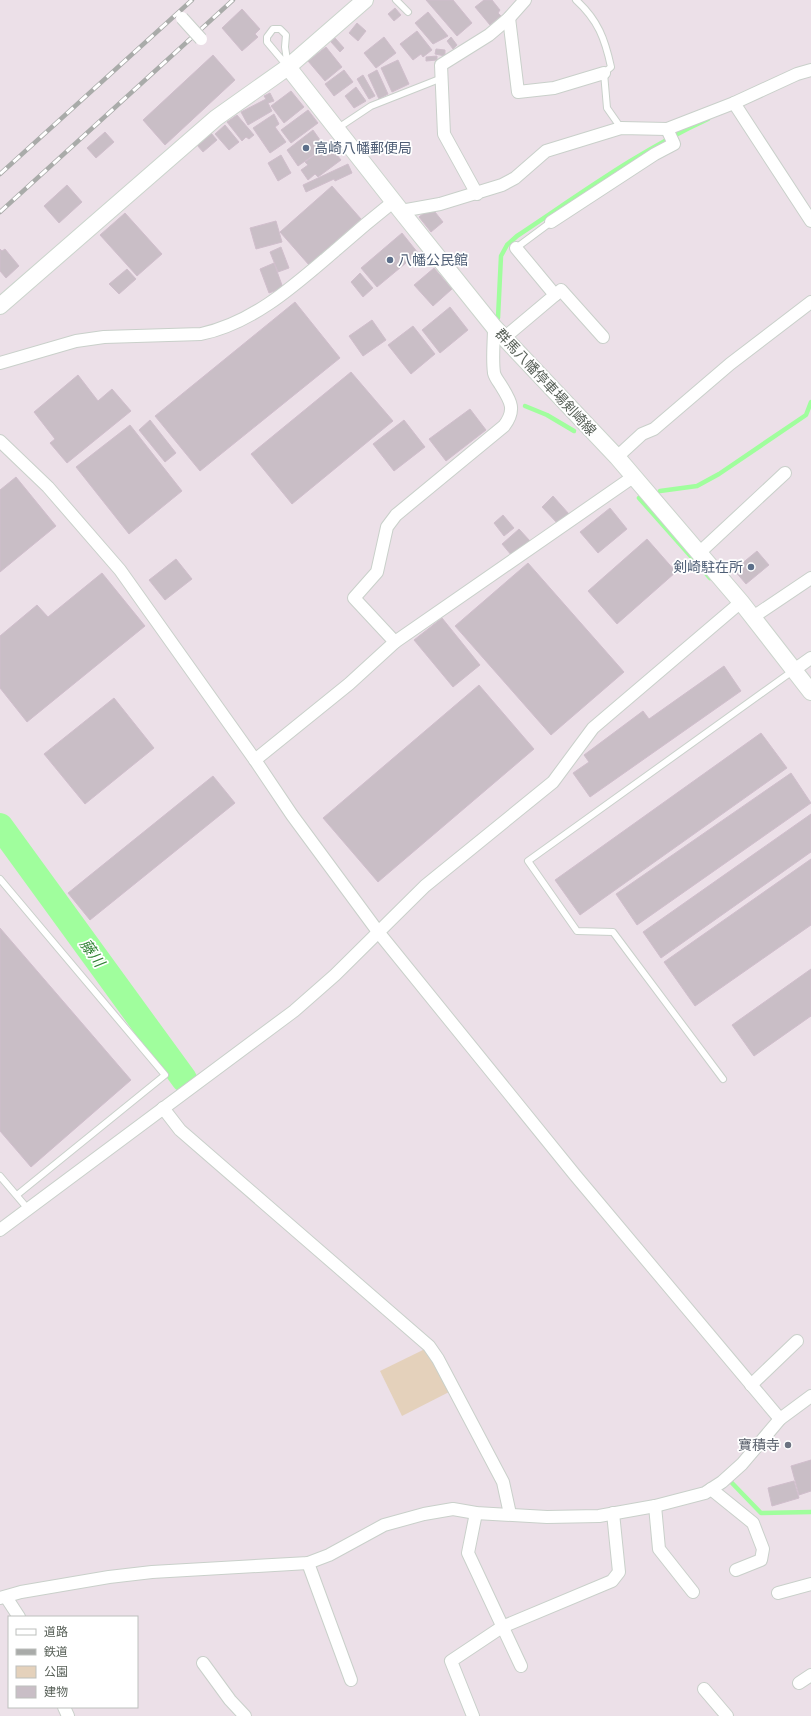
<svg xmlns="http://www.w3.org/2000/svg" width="811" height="1716" font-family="Karla,'Noto Sans JP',sans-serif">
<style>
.green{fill:#e4d1bb}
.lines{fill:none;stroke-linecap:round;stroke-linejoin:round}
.stream{stroke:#a0fe9d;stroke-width:4.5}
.river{stroke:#a0fe9d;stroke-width:26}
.building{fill:#c9bec6;stroke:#d0becc}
.lane-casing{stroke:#c9d0ca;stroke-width:8}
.street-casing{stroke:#c9d0ca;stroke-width:14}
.secondary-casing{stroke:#cbd4cc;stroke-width:18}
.lane{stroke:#fff;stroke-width:6}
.street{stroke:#fff;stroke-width:12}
.secondary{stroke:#fff;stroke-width:16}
.rail-casing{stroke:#a9aba9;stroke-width:4.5}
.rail{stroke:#fff;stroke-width:3;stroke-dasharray:9;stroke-linecap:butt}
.street-bridge-casing{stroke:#c9d0ca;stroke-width:14;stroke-linecap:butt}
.street-bridge{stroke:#fff;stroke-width:12}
.service-dot{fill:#5c6f8a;stroke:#fff;stroke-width:1.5}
.worship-dot{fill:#6b7280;stroke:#fff;stroke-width:1.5}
.labels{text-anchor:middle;stroke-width:3.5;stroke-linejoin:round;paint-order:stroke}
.service-label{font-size:14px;fill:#4e5e75;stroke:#fff;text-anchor:start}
.street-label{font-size:14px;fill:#596159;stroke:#fff}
.worship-label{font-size:14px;fill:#5b616d;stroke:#fff;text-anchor:end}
.water-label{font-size:15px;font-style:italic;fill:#308334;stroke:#fff}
</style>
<rect width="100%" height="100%" fill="#ece0e8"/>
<path class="green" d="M425,1349L451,1391L402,1416L380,1371Z"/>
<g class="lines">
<g class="stream">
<path d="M498,318L501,256L507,245L517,236C579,195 640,150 708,119"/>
<path d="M525,406L547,415L574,431"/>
<path d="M660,491L697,486L719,474L806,415L811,402"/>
<path d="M639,498L710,578"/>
<path d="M732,1483L761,1513L811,1512"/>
</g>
<path class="river" d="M0,826L184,1079"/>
</g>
<g class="building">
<path d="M426,0H453L472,23L457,36Z"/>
<path d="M484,0H492L500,10L498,13L501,16L490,25L475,7Z"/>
<path d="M395,8L401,15L394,21L388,14Z"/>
<path d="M242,9L260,29L255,34L258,37L242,51L222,28Z"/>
<path d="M428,12L448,36L433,44L415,23Z"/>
<path d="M357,23L366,31L358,41L349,33Z"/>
<path d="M417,31L432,50L423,57L421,54L413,60L400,44Z"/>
<path d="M384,37L396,53L376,68L364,53Z"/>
<path d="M451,37L457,45L453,49L447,41Z"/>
<path d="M335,38L344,48L340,52L331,42Z"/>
<path d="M326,47L342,67L325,81L308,61Z"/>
<path d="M436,49L445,50V56L435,54Z"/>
<path d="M213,55L235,80L165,145L143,120Z"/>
<path d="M437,56V60L426,61V57Z"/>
<path d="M398,60L409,84L392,92L381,68Z"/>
<path d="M344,70L353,82L334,96L325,84Z"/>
<path d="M377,70L388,94L379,99L368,75Z"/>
<path d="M363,75L375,96L369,99L357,79Z"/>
<path d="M356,87L366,101L354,108L345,96Z"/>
<path d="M291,91L304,107L284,123L271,106Z"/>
<path d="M270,93L274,101L268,103L272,111L248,125L241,112L266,99L264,96Z"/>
<path d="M308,110L318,123L291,143L281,130Z"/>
<path d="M274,114L279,124L275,127L286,142L270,153L253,128Z"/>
<path d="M237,115L254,135L249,139L246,137L242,141L227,122Z"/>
<path d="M225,125L239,142L229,150L215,134Z"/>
<path d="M313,130L325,147L298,166L287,150Z"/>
<path d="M105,132L114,142L96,158L87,148Z"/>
<path d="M211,133L217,140L203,152L197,145Z"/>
<path d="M329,145L341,160L318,177L315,174L308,180L301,170L308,165L305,162Z"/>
<path d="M281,155L291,173L278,181L268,163Z"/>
<path d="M348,164L352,173L335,181L334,179L306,192L303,185Z"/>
<path d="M67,185L82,202L59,223L44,206Z"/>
<path d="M332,186L361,219L309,265L280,232Z"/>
<path d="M431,207L443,222L431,232L419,217Z"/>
<path d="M125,213L162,254L137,276L100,235Z"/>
<path d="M276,221L282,242L256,249L250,228Z"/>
<path d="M402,233L418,253L377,287L361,268Z"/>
<path d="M281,247L289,268L278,272L270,252Z"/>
<path d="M0,249L2,251L5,249L19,266L6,278L0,271Z"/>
<path d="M274,263L283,288L269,293L260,269Z"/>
<path d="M434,268L452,289L433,306L414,285Z"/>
<path d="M127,269L136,279L119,294L109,284Z"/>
<path d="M360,273L373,288L363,297L351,282Z"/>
<path d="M295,302L340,358L200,471L155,416Z"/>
<path d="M450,307L468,330L440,353L422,330Z"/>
<path d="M372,320L386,340L363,356L349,336Z"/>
<path d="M413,326L435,354L411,374L388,345Z"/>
<path d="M351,372L393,421L292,504L251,454Z"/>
<path d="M78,375L98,401L112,389L131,411L67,463L50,443L55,439L34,412Z"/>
<path d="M470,409L486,430L446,461L429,439Z"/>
<path d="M150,420L176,453L165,462L139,430Z"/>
<path d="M404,420L425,447L394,471L373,444Z"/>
<path d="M130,425L182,491L129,534L76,467Z"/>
<path d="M16,477L56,526L0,572V490Z"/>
<path d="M553,496L569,514L558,524L542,507Z"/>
<path d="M610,508L627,529L598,553L580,532Z"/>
<path d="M503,515L514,528L504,536L494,523Z"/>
<path d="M519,529L530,541L512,556L502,544Z"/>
<path d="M647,539L676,572L617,624L588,591Z"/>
<path d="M757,551L769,565L746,584L734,570Z"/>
<path d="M176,559L192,579L165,600L149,580Z"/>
<path d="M528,563L624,672L551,735L455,626Z"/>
<path d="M102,573L145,626L27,722L0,688V636L37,605L48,617Z"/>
<path d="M442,618L480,665L453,687L414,640Z"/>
<path d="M724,666L741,691L590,797L573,773L589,762L584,755L643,711L649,719Z"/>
<path d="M479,685L534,749L378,882L323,818Z"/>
<path d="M114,698L154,748L85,804L44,754Z"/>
<path d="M761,733L787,768L580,915L555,880Z"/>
<path d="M791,773L811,803L637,925L616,894Z"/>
<path d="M213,776L235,803L90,920L68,893Z"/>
<path d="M811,814V852L661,958L643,932Z"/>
<path d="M811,859V925L695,1006L664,962Z"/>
<path d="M0,928L131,1080L31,1167L0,1131Z"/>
<path d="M811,969V1016L754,1056L732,1025Z"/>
<path d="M811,1460V1491L799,1495L791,1466Z"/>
<path d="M794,1481L799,1498L772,1506L768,1488Z"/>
</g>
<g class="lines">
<g class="lane-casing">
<g id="lane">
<path d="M396,0L408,12"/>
<path d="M576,0C598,20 605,39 611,67L604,73L607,108L621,128"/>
<path d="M273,29H280L286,35L285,47L288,67L267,42V37Z"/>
<path d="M338,128L371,106L442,78"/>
<path d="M516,248L551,222"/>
<path d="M0,879L165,1075L17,1195"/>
<path d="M723,1079L613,932L577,931L528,861L794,670"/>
<path d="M0,1176L28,1209"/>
</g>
</g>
<g class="street-casing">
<g id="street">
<path d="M509,18L518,92L554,88L604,73"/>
<path d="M734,103L811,221"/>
<path d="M477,194L444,134L441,65L489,35L509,18L525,0"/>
<path d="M401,211L440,204L502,185L515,178L546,151L621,128L667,129L734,103L797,74L811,70"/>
<path d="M551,222L655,154L674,144L667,129"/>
<path d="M516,248L555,295"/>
<path d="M504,338L561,290L603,337"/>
<path d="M0,363L76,341L104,337L201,334C254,323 296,284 337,249C355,233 374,217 393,202"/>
<path d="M0,441L48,487L120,570L255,760L292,815L379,933L575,1175L780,1419"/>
<path d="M617,457L642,434L654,429L730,364L811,302"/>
<path d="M699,553L785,473"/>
<path d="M753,617L811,578"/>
<path d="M395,642L354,598L377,572L387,527L396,515L504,426C517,409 510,400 500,384C498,381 495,377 494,373C492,358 494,342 494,327"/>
<path d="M794,670L811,658"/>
<path d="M255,760L349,684L395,642L633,477"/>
<path d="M163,1108L180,1130L429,1346L438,1359L503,1482L510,1514"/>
<path d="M0,1230L294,1011L335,975L425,886L553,782L593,728L741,602"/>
<path d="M751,1385L797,1341"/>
<path d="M711,1489L753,1523L763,1549L761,1560L736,1570"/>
<path d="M655,1506L659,1549L693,1592"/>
<path d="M476,1513L468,1553L521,1666"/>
<path d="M308,1563L351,1680"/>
<path d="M778,1593L811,1584"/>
<path d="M6,1597L19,1617"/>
<path d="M0,1598L21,1592L109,1577L152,1572L308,1563L329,1555L384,1525L424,1514L453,1509L476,1513L547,1517L599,1516L655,1506L705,1493L722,1482L742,1464L780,1419L811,1396"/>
<path d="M203,1663L230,1700L245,1716"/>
<path d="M799,1683L811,1675"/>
<path d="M704,1689L727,1716"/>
<path d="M64,1707L68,1716"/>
<path d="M473,1716L451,1661L502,1627L612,1581L619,1572L613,1513"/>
</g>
</g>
<g class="secondary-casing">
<g id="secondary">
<path d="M288,67L401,211L494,327L617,457L741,602L811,692"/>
<path d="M0,306L216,118L288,67L365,0"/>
</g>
</g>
<use href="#lane" class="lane"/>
<use href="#street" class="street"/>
<use href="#secondary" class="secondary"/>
<g class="rail-casing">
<g id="rail">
<path d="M0,174L192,0"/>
<path d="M0,212L233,0"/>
</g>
</g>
<use href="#rail" class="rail"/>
<g class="street-bridge-casing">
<path id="street-bridge" d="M182,18L201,39"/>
</g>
<use href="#street-bridge" class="street-bridge"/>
</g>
<g class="service-dot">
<circle cx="306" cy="148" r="4"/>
<circle cx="390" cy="260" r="4"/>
<circle cx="751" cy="567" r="4"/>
</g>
<circle class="worship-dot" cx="788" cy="1445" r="4"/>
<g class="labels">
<g class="service-label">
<text x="314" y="153">高崎八幡郵便局</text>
<text x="398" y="265">八幡公民館</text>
<text x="743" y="572" text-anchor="end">剣崎駐在所</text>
</g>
<g class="street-label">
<text transform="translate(546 382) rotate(47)" y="5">群馬八幡停車場剣崎線</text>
</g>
<g class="worship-label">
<text x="780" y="1450">寶積寺</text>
</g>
<g class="water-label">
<text transform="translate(92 953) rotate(54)" y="5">藤川</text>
</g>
</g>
<rect x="8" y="1616" width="130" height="92" fill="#ffffff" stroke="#bdc0bd"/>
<rect x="16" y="1629" width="20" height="6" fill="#ffffff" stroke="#bdc0bd"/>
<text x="44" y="1636" font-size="12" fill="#596159">道路</text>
<rect x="16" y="1649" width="20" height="6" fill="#a9aba9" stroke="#bdc0bd"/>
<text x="44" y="1656" font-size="12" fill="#596159">鉄道</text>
<rect x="16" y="1666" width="20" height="12" fill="#e4d1bb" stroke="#bdc0bd"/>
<text x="44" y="1676" font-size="12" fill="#596159">公園</text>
<rect x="16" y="1686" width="20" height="12" fill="#c9bec6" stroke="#bdc0bd"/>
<text x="44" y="1696" font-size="12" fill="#596159">建物</text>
</svg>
